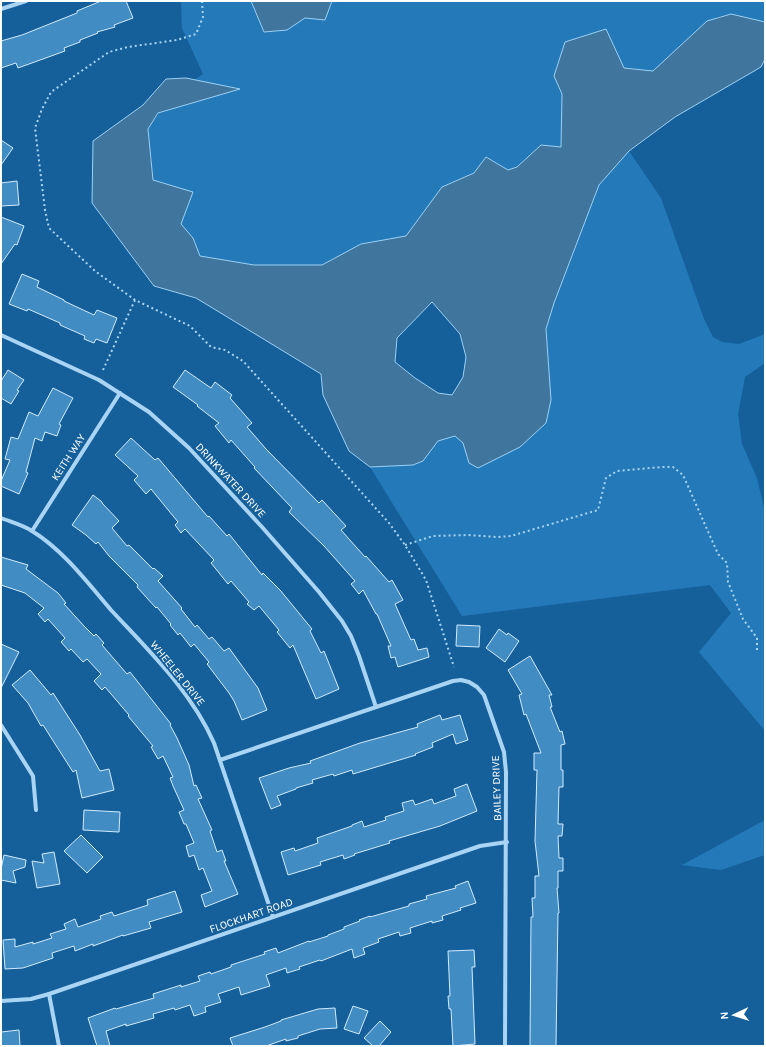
<svg xmlns="http://www.w3.org/2000/svg" width="766" height="1047" font-family="Karla,sans-serif">
<style>
.green{fill:#247ab8}
.water{fill:#40759e;stroke:#9cd1f5;fill-rule:evenodd}
.building{fill:#428cc4;stroke:#d2ebfd}
.lines{fill:none;stroke-linecap:round;stroke-linejoin:round}
.path{stroke:#aad4f3;stroke-width:2;stroke-dasharray:2 3;stroke-linecap:butt}
.minor{stroke:#aad4f3;stroke-width:4}
.labels{text-anchor:middle;stroke-width:4;stroke-linejoin:round;paint-order:stroke}
.street-label{font-size:11px;fill:#fff;stroke:#15609b}
</style>
<rect width="100%" height="100%" fill="#15609b"/>
<g class="green">
<path d="M181,1H251L264,32L286,30L305,18L325,20L332,1H765V22L731,14L717,17L653,71L624,68L554,76L562,94L561,147L541,145L517,167L508,170L486,157L474,173L442,187L406,236L361,244L322,265H254L200,256L193,238L181,224L153,180L152,162L148,129L159,113L239,89L194,80L203,74L182,28Z"/>
<path d="M629,151L661,198L704,319L713,337L722,342L739,344L765,334V363L745,377L738,414L742,444L757,478L765,512V731L699,652L731,613L710,585L462,616L370,467L413,465L423,461L438,441L455,436L463,443L469,463L551,400L546,329L554,303L599,185Z"/>
<path d="M765,820V855L721,870L682,865Z"/>
</g>
<g class="water">
<path d="M251,1H332L325,20L305,18L287,30L264,32Z"/>
<path d="M731,14L765,22V59L761,67L675,117L629,151L599,185L554,303L546,329L551,400L546,423L520,447L478,468L469,463L463,443L455,436L438,441L423,461L413,465L370,467L349,451L323,395L321,374L196,298L154,286L92,203L93,141L143,105L166,79L186,78L240,89L158,113L148,129L153,180L193,192L181,224L193,238L200,256L254,265H322L361,244L406,236L442,187L474,173L486,157L508,170L517,167L541,145L561,147L562,94L554,76L565,42L606,29L624,68L653,71L707,21ZM432,302L460,334L466,357L463,377L452,395L438,393L415,378L395,362L397,338Z"/>
</g>
<g class="building">
<path d="M101,1H126L133,18L114,25L115,27L97,32L98,33L80,40V42L64,48L65,51L18,68L16,63L1,68V41L22,35L77,13V11Z"/>
<path d="M1,140L13,148L1,165Z"/>
<path d="M17,181L19,205L1,206V183Z"/>
<path d="M1,217L24,226L17,245L15,244L1,264Z"/>
<path d="M22,274L39,281L37,287L64,300V301L94,315L97,310L117,318L107,343L96,339L94,343L84,339L85,336L60,325V323L28,309L27,311L9,304Z"/>
<path d="M8,370L24,380L17,390L19,391L11,404L1,398V381Z"/>
<path d="M185,370L211,388L215,382L232,395L230,398L252,423L247,427L266,449L319,503L322,500L346,526L341,530L365,557L366,556L389,582L392,580L403,600L395,604L411,640L414,639L418,650L427,648L429,657L398,667L395,657L391,658L388,646H391L377,614H376L363,590L359,594L351,584L355,581L324,546L289,512L292,508L254,468L255,467L231,440L229,443L215,426L219,423L197,406L198,405L173,387Z"/>
<path d="M53,388L73,398L59,424L61,425L57,436L45,432L42,441L35,438L26,472L28,473L19,494L1,486V481L10,460L5,459L11,437L18,439L29,412L38,416Z"/>
<path d="M131,438L155,460L158,458L208,517L209,516L227,536L229,534L262,575L263,573L280,590L312,629L310,631L321,653L324,651L339,689L316,699L293,645L290,648L277,632L279,630L259,606L254,610L247,604L249,602L231,581L228,584L211,563L214,560L185,529L181,533L175,525L178,522L151,489L146,494L134,480L138,476L115,455Z"/>
<path d="M93,495L102,502V503L119,521L112,528L127,546L129,545L153,569L154,568L163,576L158,581L182,608L181,609L195,627L197,625L209,639L212,637L224,651L229,648L258,688L267,710L242,720L234,701L229,693L207,664L209,662L194,644L191,647L180,633L178,635L170,625L171,624L157,607L156,608L137,587L138,585L109,556L98,542L96,544L86,535L72,525Z"/>
<path d="M1,557L28,565L26,569L58,593L66,603L64,604L84,626L94,636L96,634L104,643L102,645L127,674L130,672L171,724L170,725L177,738L189,765L194,786L196,785L202,798L198,799L212,830L210,831L217,852L222,850L226,861H224L238,894L205,907L201,895L212,891L203,868L199,870L194,855L189,857L186,846L194,843L186,824H184L179,812L184,810L173,786L170,778L173,777L163,756L158,759L151,747L153,746L128,716L129,715L105,687L102,690L94,681L101,674L87,659L83,662L71,649L69,651L61,642L65,638L48,619L45,622L38,614L44,608L25,593L1,585Z"/>
<path d="M457,625L480,626L479,647L456,646Z"/>
<path d="M499,629L507,635L508,633L519,641L505,662L486,648Z"/>
<path d="M1,644L19,652L1,688Z"/>
<path d="M530,656L552,695H549L552,707H550L560,732L562,731L565,744L561,745V770H563V787H559L558,824H563L562,836H558L559,858H563V871H558V888H557L559,913H558L556,1046H530L531,917H533L532,898H535V876H539L535,841L537,770H534V753H541L526,714L524,715L519,695L522,694L508,670Z"/>
<path d="M30,670L51,695L53,693L80,735L100,771L109,769L114,790L82,798L76,770L73,772L43,725L41,726L28,703L12,685Z"/>
<path d="M440,715L442,720L460,715L468,740L456,744L453,734L432,743L433,747L415,754L416,755L353,774L352,770L334,776L333,774L312,780L313,783L296,788V789L277,796L281,805L271,809L259,778L289,768L311,763L310,761L360,743L418,727L417,724Z"/>
<path d="M467,784L477,811L440,826L389,841L390,843L354,854L355,855L344,859L343,855L320,862L321,865L288,875L281,852L294,848L295,851L318,843L317,838L352,826V825L362,821L364,827L386,820L385,817L404,811L402,803L413,800L415,805L432,799L434,804L456,796L454,789Z"/>
<path d="M84,810L120,812L119,832L83,830Z"/>
<path d="M81,835L103,857L87,873L64,851Z"/>
<path d="M54,852L60,884L37,888L32,861L44,863L42,854Z"/>
<path d="M4,855L26,860L25,867L13,871L16,883L1,880V869Z"/>
<path d="M468,881L476,903L460,908L461,910L442,916L443,920L432,923V921L410,928L411,933L400,936L399,932L378,939L379,942L363,948L365,954L354,958L352,949L321,961L320,960L299,967L300,969L287,973L286,968L266,975L270,986L241,995L239,987L218,994L221,1002L205,1007L206,1012L194,1016L190,1005L175,1010L174,1008L153,1014L154,1018L126,1026V1024L106,1031L110,1046H97L88,1018L115,1008L116,1009L154,998L153,994L181,985V987L200,981L198,976L210,972L211,974L231,967V965L265,954L264,952L276,948L278,953L309,941V942L328,936V935L344,929V927L360,921L359,920L370,916V917L409,906V904L427,899L426,896L456,888L455,886Z"/>
<path d="M175,891L182,912L149,922L151,928L123,936V935L93,946V944L75,951L74,946L52,953L53,958L23,968L5,969L3,940L15,939V947L33,942V944L52,938L50,934L66,929L64,924L75,919L78,927L101,919L100,916L112,912L114,916L148,905L147,900Z"/>
<path d="M474,950L475,967H472L475,1044L453,1046L451,1009H449L448,996H450L448,951Z"/>
<path d="M353,1006L368,1011L359,1034L344,1029Z"/>
<path d="M335,1008L337,1028L320,1029L298,1036V1038L286,1041V1039L266,1046H233L230,1038L265,1027L281,1021V1020L318,1009Z"/>
<path d="M380,1021L391,1032L379,1046H373L364,1038Z"/>
<path d="M19,1030L20,1046H1V1032Z"/>
</g>
<g class="lines">
<g class="path">
<path d="M202,1L203,17L196,34L177,40L128,47L109,52L51,92L42,109L35,128L45,210L49,228L95,271L135,300L190,326L211,347L225,350L243,361L389,523L405,545L426,580L454,667"/>
<path d="M103,370L135,300"/>
<path d="M405,545L433,536L468,535L497,537L511,536L598,510L606,478L617,471L662,467H673L683,475L718,554L727,563L728,582L743,619L757,638V652"/>
</g>
<g class="minor">
<path d="M1,9L26,1"/>
<path d="M1,335L99,380L149,412L189,448L262,527L319,592L342,621L351,636L359,656L376,707"/>
<path d="M1,518C11,522 23,525 32,531C63,550 87,582 111,610C149,651 191,691 214,743L273,917"/>
<path d="M32,531L120,393"/>
<path d="M1,725L33,776L36,810"/>
<path d="M220,760L453,681L461,680L469,682L477,687L484,695L504,752L506,772L505,1046"/>
<path d="M49,994L59,1046"/>
<path d="M1,1001L31,999L49,994L480,846L507,842"/>
</g>
</g>
<g class="labels">
<g class="street-label">
<text transform="translate(68 457) rotate(-57)" y="4">KEITH WAY</text>
<text transform="translate(231 480) rotate(47)" y="4">DRINKWATER DRIVE</text>
<text transform="translate(178 673) rotate(51)" y="4">WHEELER DRIVE</text>
<text transform="translate(496 788) rotate(-92)" y="4">BAILEY DRIVE</text>
<text transform="translate(251 915) rotate(-19)" y="4">FLOCKHART ROAD</text>
</g>
</g>
<rect width="766" height="1047" fill="none" stroke="#ffffff" stroke-width="4"/>
<g transform="translate(734 1015) rotate(266)" stroke="#15609b" stroke-width="3" paint-order="stroke">
<path d="M0-3L7 15L0 10L-7 15Z" fill="#ffffff"/>
<text y="-6" font-size="11" font-weight="bold" text-anchor="middle" fill="#ffffff">N</text>
</g>
</svg>
